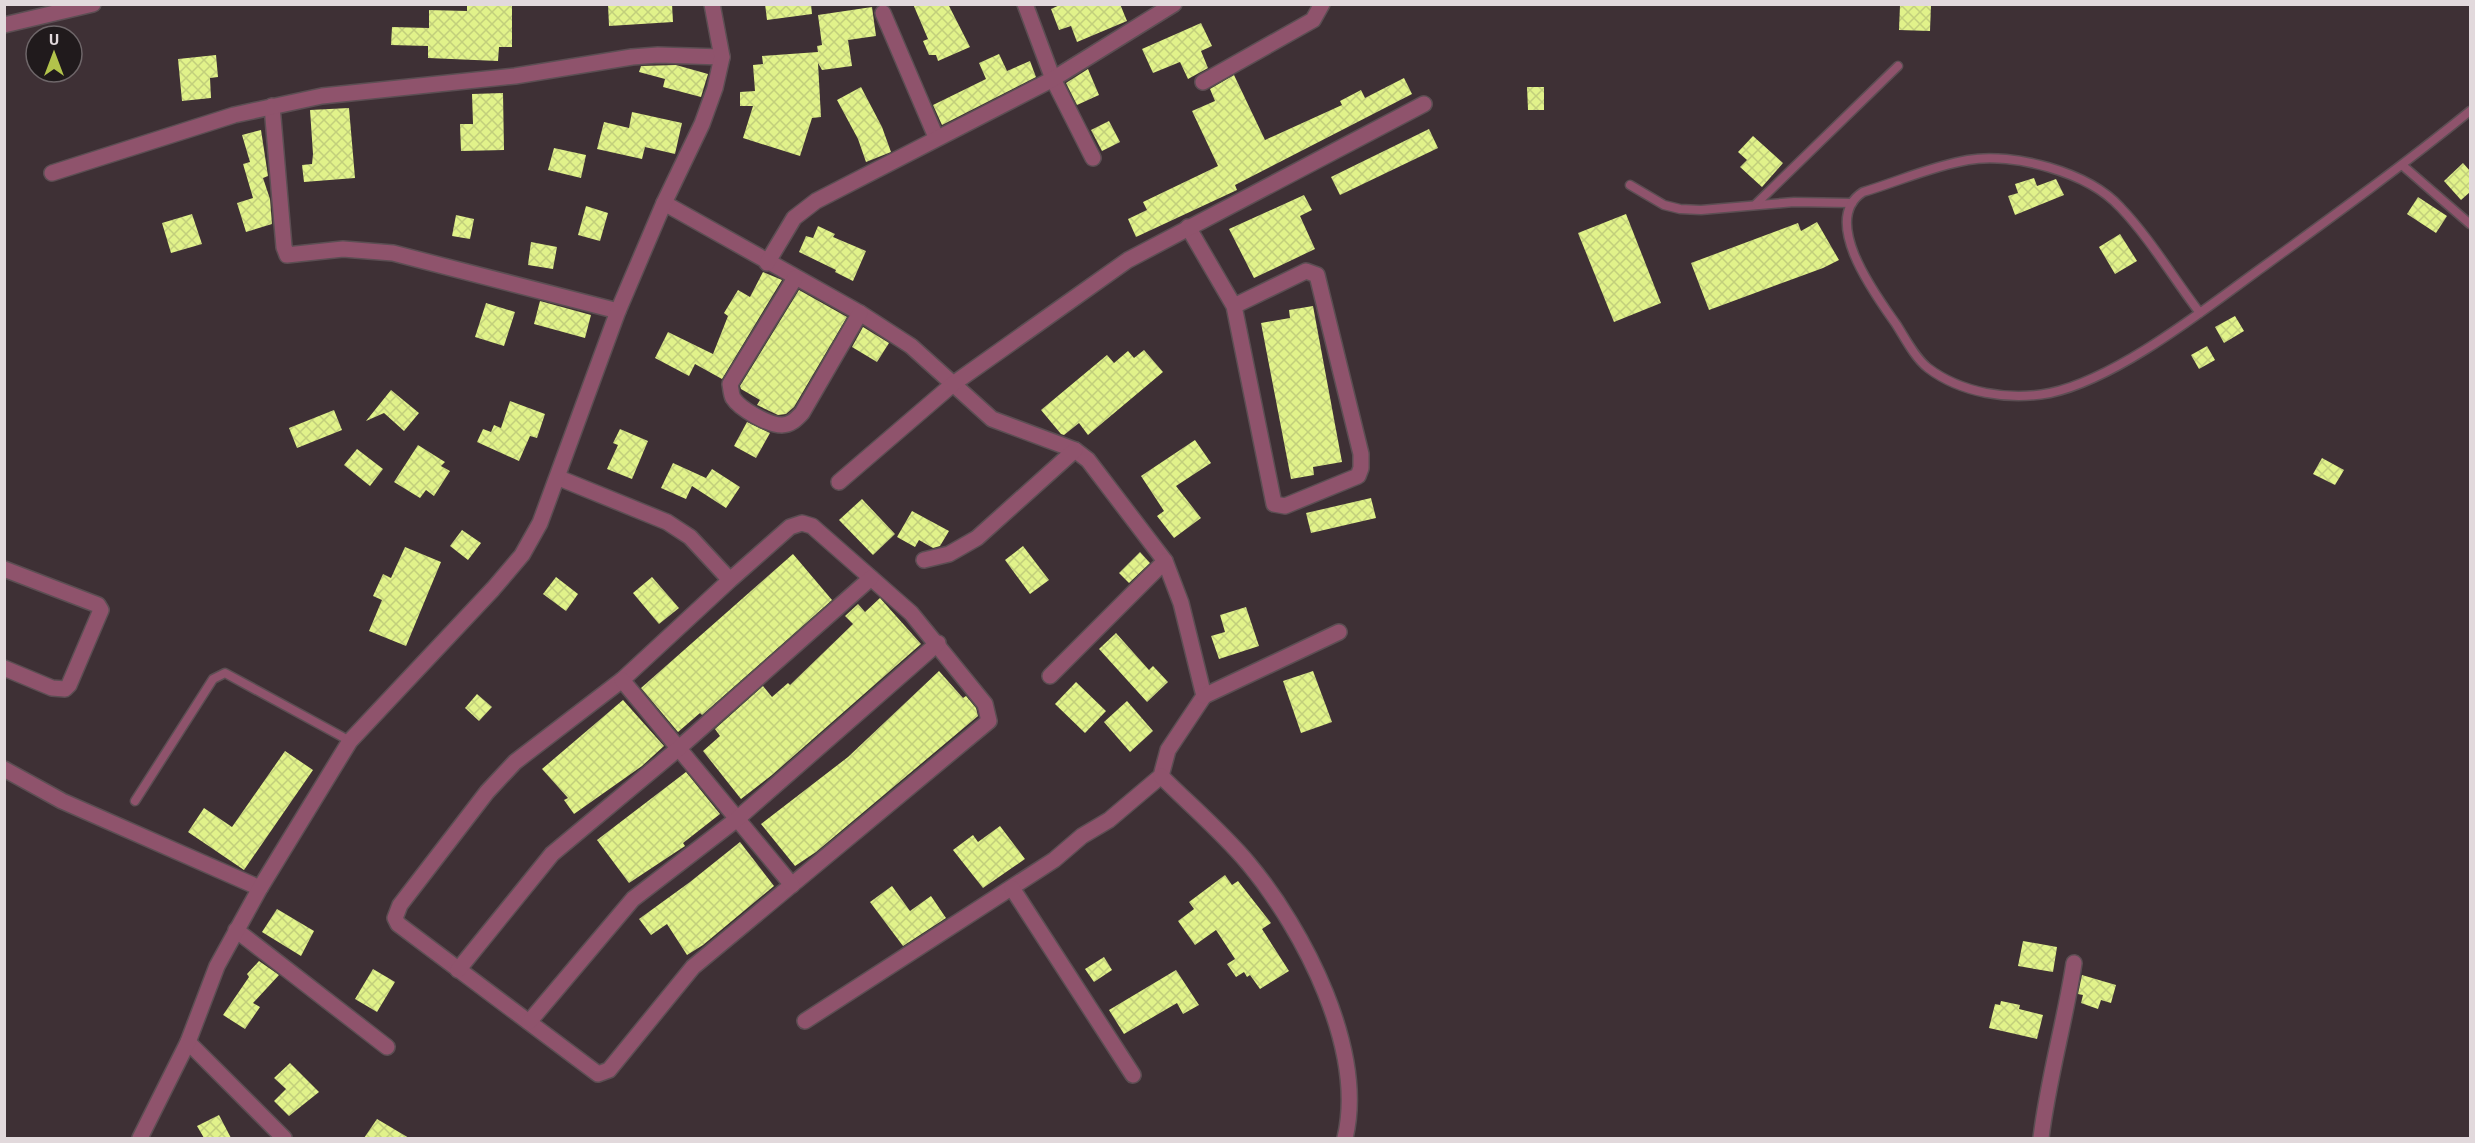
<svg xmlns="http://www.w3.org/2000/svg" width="2475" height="1143" font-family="Barlow,sans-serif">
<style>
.building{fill:url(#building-cross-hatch)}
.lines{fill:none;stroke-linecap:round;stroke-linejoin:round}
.service-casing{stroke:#5c4e53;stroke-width:11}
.minor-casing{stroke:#5c4e53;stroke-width:18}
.service{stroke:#8f536c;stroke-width:8}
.minor{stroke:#8f536c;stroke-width:15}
</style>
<defs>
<pattern id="building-cross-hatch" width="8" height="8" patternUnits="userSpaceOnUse" patternTransform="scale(1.5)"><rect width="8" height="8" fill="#e1f28a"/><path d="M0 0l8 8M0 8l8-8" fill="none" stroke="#c2cf7c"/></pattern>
</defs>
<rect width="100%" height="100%" fill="#3e3035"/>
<g class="building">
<path d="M467,4H512V47H499L498,61L428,58V46L391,45L392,27L429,28V10L467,11Z"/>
<path d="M608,4H672L673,22L609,26Z"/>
<path d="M765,4H811L812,14L767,20Z"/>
<path d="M913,4H948L970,47L938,61L936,55H929L923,41L928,39Z"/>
<path d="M1062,4H1120L1127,21L1077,42L1071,26L1059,30L1051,9Z"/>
<path d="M1900,5H1931L1930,31L1899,30Z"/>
<path d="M872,7L876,36L848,40L852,66L822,70L818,63L821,117L812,118L800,156L743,138L753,106H740V92L755,91L753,65L763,64L762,56L818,52L817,46L822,45L818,15Z"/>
<path d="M1201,23L1212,46L1201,51L1208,68L1188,79L1180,62L1153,73L1142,49Z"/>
<path d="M999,54L1007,71L1030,61L1036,77L942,125L933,105L986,79L979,63Z"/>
<path d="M216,55L218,77L210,78L211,98L182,101L178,59Z"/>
<path d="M676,65L708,74L701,97L663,87L665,79L639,72L641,66Z"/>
<path d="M1088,69L1099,95L1077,105L1066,83Z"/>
<path d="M1234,75L1265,140L1342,105L1340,101L1361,90L1365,98L1404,78L1412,94L1235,185L1237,190L1136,237L1128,219L1147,210L1143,202L1218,166L1192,111L1215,101L1210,89Z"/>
<path d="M861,87L882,127L891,152L866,162L858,139L837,100Z"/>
<path d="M1527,87H1544V110H1528Z"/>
<path d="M503,93L504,150L461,151L460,124H473L472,94Z"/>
<path d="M349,108L355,178L304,182L302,165L312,164L313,154L310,110Z"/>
<path d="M632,112L682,123L675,154L645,147L642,159L597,149L604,122L629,128Z"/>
<path d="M1109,121L1120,142L1102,151L1091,130Z"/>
<path d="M1429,129L1438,148L1340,195L1331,177Z"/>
<path d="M261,130L268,176L263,178L270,199L272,224L246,232L237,203L253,198L243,164L250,162L242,135Z"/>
<path d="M1753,136L1783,163L1762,187L1740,167L1747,160L1738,152Z"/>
<path d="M554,148L586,155L581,178L548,170Z"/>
<path d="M2463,163L2470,171V192L2461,200L2444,181Z"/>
<path d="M2034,178L2037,186L2056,179L2064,195L2015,215L2008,196L2018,193L2015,184Z"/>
<path d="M1304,195L1312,210L1300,216L1315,249L1254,278L1229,229Z"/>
<path d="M2418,197L2447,216L2436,233L2407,214Z"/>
<path d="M586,206L608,213L600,241L578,235Z"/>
<path d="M192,214L202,244L171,253L162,223Z"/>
<path d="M1626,214L1661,303L1614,322L1578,233Z"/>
<path d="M456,215L474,219L470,239L452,236Z"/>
<path d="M1817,222L1839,260L1823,268L1709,310L1691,263L1798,223L1801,231Z"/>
<path d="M818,226L835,234L833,237L866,251L853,281L835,272L836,270L799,252L806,236L813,238Z"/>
<path d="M2120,234L2137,261L2115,274L2099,247Z"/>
<path d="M531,242L557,247L553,269L528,265Z"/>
<path d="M763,272L782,280L722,379L695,364L689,376L655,358L668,332L713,354L728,316L724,313L738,290L750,297Z"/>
<path d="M799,290L847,317L794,407L786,414L778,415L757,405L760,400L741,389L740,386Z"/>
<path d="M540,301L591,315L585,338L534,324Z"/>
<path d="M486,303L515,312L504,346L475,337Z"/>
<path d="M1313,306L1342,462L1313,467L1314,475L1291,479L1261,323L1290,318L1289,310Z"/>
<path d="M2235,316L2244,331L2224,343L2215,327Z"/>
<path d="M863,327L889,343L877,362L852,347Z"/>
<path d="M2207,346L2215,360L2199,369L2191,355Z"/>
<path d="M1144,350L1163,372L1088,435L1079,423L1064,435L1061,434L1041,410L1107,355L1114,363L1128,351L1134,358Z"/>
<path d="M391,390L419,413L404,431L384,413L366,421Z"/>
<path d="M510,401L545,414L537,438L530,436L519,461L477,442L483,429L491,432L494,425L501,428Z"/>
<path d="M334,410L342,430L297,448L289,428Z"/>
<path d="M747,422L770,433L756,458L734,446Z"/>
<path d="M620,429L648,441L632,479L607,469L618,445L613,443Z"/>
<path d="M1195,440L1211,463L1176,486L1201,518L1174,538L1157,516L1164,511L1141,476Z"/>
<path d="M418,445L445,462L441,466L450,471L434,496L426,490L420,498L394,482Z"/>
<path d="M357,449L383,469L370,486L344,465Z"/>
<path d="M2322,458L2344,470L2335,485L2313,474Z"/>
<path d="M673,463L706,478L712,469L740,487L726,508L692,486L686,499L661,488Z"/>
<path d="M1371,498L1376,518L1311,533L1306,513Z"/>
<path d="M862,499L895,534L873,555L839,520Z"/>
<path d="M912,511L949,531L940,546L933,548L919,540L915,547L897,537Z"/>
<path d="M462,530L481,543L468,560L450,546Z"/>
<path d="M1023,546L1049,580L1030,594L1005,560Z"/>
<path d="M405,547L441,562L406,646L369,631L382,600L373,596L383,574L391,578Z"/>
<path d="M1140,552L1150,563L1129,583L1119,573Z"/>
<path d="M793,554L832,600L702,715L700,713L678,732L641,688Z"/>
<path d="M556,577L578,594L566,611L543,594Z"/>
<path d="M652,577L679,608L659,624L633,593Z"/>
<path d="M880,598L921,644L772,775L741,799L703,751L720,736L715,729L763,686L772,697L788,683L790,685L853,624L845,616L858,604L865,612Z"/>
<path d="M1246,607L1259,646L1219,659L1211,636L1225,632L1220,615Z"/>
<path d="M1116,633L1149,670L1153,666L1168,682L1147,702L1099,649Z"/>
<path d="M939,671L963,698L966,696L976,708L978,716L816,852L795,866L761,824L848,757Z"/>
<path d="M1313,671L1332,722L1301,733L1283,681Z"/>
<path d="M1076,682L1106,711L1085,733L1055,704Z"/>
<path d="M477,694L492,707L479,721L465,708Z"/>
<path d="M623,700L664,746L642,766L574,814L564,800L568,798L542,769Z"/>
<path d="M1127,701L1153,731L1130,752L1104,722Z"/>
<path d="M285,751L313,770L244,870L188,832L204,808L232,827Z"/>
<path d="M686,772L720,814L683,843L685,846L629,883L597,840Z"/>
<path d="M1000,826L1025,859L983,888L953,850L973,835L978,842Z"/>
<path d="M740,842L774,886L703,945L687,955L667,924L651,935L639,919L690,882Z"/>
<path d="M1225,875L1232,885L1238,881L1271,923L1262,929L1289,971L1260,989L1250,975L1247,977L1244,972L1236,977L1227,964L1235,959L1216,930L1195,945L1178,921L1194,909L1189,902Z"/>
<path d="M892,886L910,911L931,896L946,918L903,946L870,902Z"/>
<path d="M277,909L314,931L301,956L262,932Z"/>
<path d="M2023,941L2057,947L2053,972L2018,966Z"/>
<path d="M1104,957L1112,970L1094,982L1085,969Z"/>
<path d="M259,961L279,975L253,1003L260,1007L245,1029L223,1015L249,977L247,974Z"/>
<path d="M373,969L395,982L377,1012L355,999Z"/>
<path d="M1176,970L1199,1005L1183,1014L1177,1003L1124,1034L1109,1010Z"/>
<path d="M2082,975L2116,985L2111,1003L2101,1000L2098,1009L2081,1003L2083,995L2078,994Z"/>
<path d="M2001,1001L2020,1005L2019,1009L2043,1015L2037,1039L1989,1028L1995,1004L2000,1005Z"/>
<path d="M290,1063L319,1092L289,1116L274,1101L286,1089L274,1078Z"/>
<path d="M219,1115L231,1138H204L197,1126Z"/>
<path d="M377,1119L409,1138H364Z"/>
</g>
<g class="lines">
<g class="service-casing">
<g id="service">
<path d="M2402,165L2470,224"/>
<path d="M1630,185L1664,205L1680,209L1701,210L1794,202L1852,203"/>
<path d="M1756,204L1898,66"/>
<path d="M2200,313C2174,279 2149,237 2120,207C2088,172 2013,152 1968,160C1932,166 1897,182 1863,192C1819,220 1877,297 1896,324C1905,338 1915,358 1928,368C1961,393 2009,401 2050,393C2116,379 2201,312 2256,272C2329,219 2401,167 2470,111"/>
<path d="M135,801L213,679L225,673L350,741"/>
</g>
</g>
<g class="minor-casing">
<g id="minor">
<path d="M1025,4L1053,79L1093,158"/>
<path d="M883,13L936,137"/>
<path d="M4,25L93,4"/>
<path d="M1203,82L1313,20L1322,4"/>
<path d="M272,106L284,247L287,255L343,249L393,253L618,311"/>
<path d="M52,173L234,115L322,96L515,76L632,57L658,55L722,57"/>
<path d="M664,203L860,313L911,346L992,419L1075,450L1088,460L1165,561L1181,603L1204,696L1168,750L1161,776L1109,820L1082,836L1054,860L805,1021"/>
<path d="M1188,227L1234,306L1274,504L1285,506L1358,476L1361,468V454L1317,275L1306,271L1234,306"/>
<path d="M767,263L794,218L816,201L1053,79L1174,4"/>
<path d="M795,278L730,384C731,389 731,394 733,398C740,409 768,425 782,425C791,425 796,419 802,413L860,313"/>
<path d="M559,478L667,522L690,537L730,580L622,680L515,762L487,792L400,905L395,918L398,924L598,1074L609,1070L693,967L989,721L985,704L911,613L812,526L802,523L790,527L730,580"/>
<path d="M839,482L953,384L1128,260L1424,104"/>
<path d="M924,560L949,554L977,538L1075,450"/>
<path d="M4,569L98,605L101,610L69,685L65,689L52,688L4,668"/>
<path d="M1050,676L1165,561"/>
<path d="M622,680L792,885"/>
<path d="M1204,696L1339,632"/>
<path d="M4,769L62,801L260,888"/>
<path d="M1161,776C1190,805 1222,832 1248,863C1304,930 1366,1050 1345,1138"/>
<path d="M1012,888L1133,1075"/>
<path d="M236,930L387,1047"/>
<path d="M458,970L552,854L679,748L871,578"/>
<path d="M529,1022L633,899L737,819L938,643"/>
<path d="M188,1042L284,1138"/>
<path d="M140,1138L188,1042L217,966L260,888L350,741L493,589L522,555L540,523L618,311L664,203L702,124L715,88L722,57L712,4"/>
<path d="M2041,1138C2048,1079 2065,1022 2074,963"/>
</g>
</g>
<use href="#service" class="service"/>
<use href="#minor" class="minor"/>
</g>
<rect width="2475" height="1143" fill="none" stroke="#e2d9dc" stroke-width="12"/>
<g transform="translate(54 54)"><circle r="28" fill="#201a1c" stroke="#6e6669" stroke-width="1.5"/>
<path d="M0-4.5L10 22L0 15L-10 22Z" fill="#b2c34b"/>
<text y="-9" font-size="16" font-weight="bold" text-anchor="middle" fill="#e2d9dc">U</text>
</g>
</svg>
